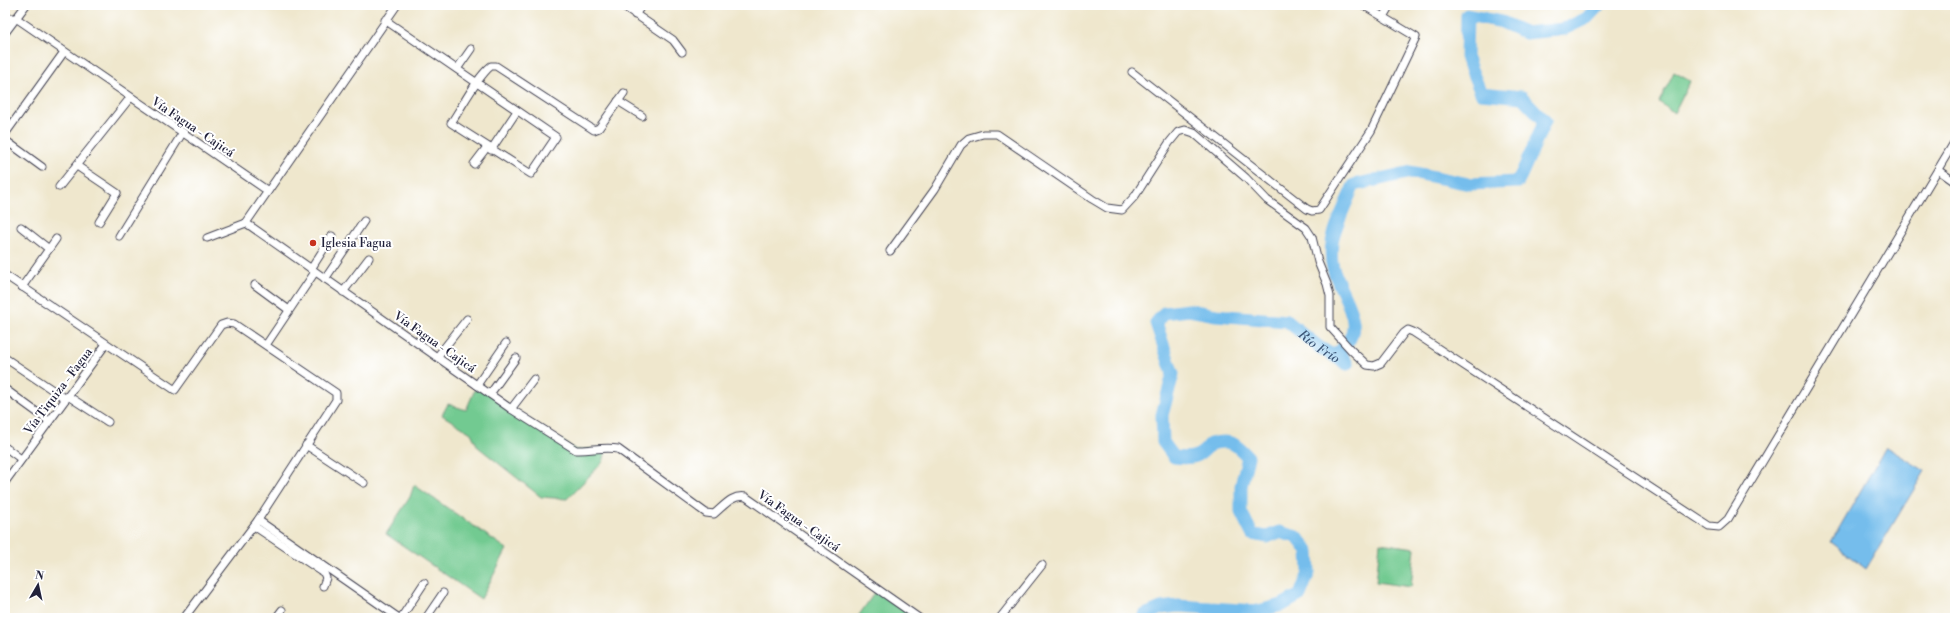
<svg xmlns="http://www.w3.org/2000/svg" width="1960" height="623" font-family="'Libre Bodoni',serif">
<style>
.green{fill:#72ca91;stroke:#4a7666}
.water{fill:#74bdec;stroke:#4b7094}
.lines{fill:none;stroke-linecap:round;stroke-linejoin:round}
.river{stroke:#74bdec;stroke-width:13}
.minor-casing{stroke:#414051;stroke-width:9}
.minor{stroke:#fff;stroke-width:7}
.poi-dot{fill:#c8321e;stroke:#fff;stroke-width:1.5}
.labels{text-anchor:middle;stroke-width:4;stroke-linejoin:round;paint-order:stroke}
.street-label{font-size:12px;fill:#22223b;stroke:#fff}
.poi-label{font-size:12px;fill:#22223b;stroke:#fff;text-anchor:start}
.water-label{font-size:13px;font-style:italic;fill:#3f5879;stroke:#fff}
</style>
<rect width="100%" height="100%" fill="#fff"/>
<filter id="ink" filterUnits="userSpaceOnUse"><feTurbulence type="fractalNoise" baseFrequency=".025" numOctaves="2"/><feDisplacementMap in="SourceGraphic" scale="8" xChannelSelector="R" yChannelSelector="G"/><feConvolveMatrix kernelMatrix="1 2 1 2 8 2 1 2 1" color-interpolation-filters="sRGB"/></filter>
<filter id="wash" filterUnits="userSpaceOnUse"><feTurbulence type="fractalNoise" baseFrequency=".012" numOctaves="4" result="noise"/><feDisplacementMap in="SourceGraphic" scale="16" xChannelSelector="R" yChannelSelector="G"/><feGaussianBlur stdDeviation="0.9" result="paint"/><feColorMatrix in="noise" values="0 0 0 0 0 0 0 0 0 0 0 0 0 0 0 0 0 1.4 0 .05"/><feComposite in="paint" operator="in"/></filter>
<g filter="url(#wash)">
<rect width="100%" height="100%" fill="#efe7cd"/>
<g class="green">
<path d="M1674,72L1690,81L1674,113L1659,102Z"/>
<path d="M477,385L576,450L607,447L603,462L567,499L541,497L478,447L471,433L442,415L448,404L466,410Z"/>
<path d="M414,485L507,549L481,599L386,534L410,497Z"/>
<path d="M1380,543L1415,548L1411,587L1376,582Z"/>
<path d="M877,589L919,618H857Z"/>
</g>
<path class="water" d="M1886,447L1925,471L1866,569L1831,542Z"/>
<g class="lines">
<path class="river" id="s1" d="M1145,618V615L1161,608L1178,606L1258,611L1282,605L1300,595L1309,572L1308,551L1297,537L1279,532L1267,537L1252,534L1241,512V486L1248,457C1235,443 1231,439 1210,444C1200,458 1191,459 1174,457L1163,442L1162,415L1173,374L1156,323L1164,313L1189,310L1216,315L1287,321L1319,347L1347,364L1339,351C1371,326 1340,296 1333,268C1331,260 1331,251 1332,243C1333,230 1348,199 1354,185L1411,172L1469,184L1518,182L1545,121L1522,97L1481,93L1466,57L1467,15L1502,22L1526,33L1564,29L1587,18L1599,5"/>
</g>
</g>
<g filter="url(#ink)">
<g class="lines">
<g class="minor-casing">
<g id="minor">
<path d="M622,5L673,40L682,52"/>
<path d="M635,15L642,5"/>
<path d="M1383,17L1390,5"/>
<path d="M5,18H16"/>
<path d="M16,18L268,191"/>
<path d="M385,20L556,137L531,174L451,123C462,107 477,77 491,66H496L594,130L599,128L624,93"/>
<path d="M5,33L26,5"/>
<path d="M457,69L471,49"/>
<path d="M1132,72L1307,209L1312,211L1319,210L1371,131L1416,37L1363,5"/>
<path d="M618,101L642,116"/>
<path d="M5,134L64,52"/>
<path d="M5,140L42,167"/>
<path d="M491,150L517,111"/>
<path d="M474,164L487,147"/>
<path d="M77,166L117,193L99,222"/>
<path d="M1938,170L1955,182"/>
<path d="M59,187L130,98"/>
<path d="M246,223L511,409L576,450C590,451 603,446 618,449L706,513L714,514C724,506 732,494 746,497L919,618"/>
<path d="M246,223L397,5"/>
<path d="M21,227L49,249"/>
<path d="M119,236L183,132"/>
<path d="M207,238L246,223"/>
<path d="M890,251L935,189L961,145L969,138L983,134H997L1092,199L1107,208L1122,210L1135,196L1169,143L1178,132L1185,130L1194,133L1246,178L1267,200L1306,228L1312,237L1318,262L1327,284L1330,296V327L1351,350L1367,365L1374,366L1381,363L1404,333L1408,330L1413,332L1709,526L1719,527L1728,519L1955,141"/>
<path d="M311,269L332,236"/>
<path d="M5,275L175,390L221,325L227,323L234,324L336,393V400L258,520L184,618"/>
<path d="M325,279L364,221"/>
<path d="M255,285L289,310"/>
<path d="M22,287L56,239"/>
<path d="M343,292L369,258"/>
<path d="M266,345L315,272"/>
<path d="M437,357L467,319"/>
<path d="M5,358L66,399"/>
<path d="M477,385L506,343"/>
<path d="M5,389L49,421"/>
<path d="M490,394L516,358"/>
<path d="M68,396L108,422"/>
<path d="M511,409L534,379"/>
<path d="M306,445L364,483"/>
<path d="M5,447L21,459"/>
<path d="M5,482L106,344"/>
<path d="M258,520L399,618"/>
<path d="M254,526L324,573L326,578L323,586"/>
<path d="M5,616L8,618"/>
<path d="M276,618L282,610"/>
<path d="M401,618L424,583"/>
<path d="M426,618L443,593"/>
<path d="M1000,618L1042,565"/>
</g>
</g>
<use href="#minor" class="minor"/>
</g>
</g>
<circle class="poi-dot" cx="313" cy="243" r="4"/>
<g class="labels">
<g class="street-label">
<text transform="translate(193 127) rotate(34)" y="4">Vía Fagua - Cajicá</text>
<text transform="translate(435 342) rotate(35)" y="4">Vía Fagua - Cajicá</text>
<text transform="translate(58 391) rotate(-53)" y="4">Vía Tiquiza - Fagua</text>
<text transform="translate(799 521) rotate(35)" y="4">Vía Fagua - Cajicá</text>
</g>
<g class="poi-label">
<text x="321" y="247">Iglesia Fagua</text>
</g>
<g class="water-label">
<text dy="5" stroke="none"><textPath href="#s1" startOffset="758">Río Frío</textPath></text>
</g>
</g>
<rect width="1960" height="623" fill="none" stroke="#fff" stroke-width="20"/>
<g transform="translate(38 585) rotate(9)" stroke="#ffffff" stroke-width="3" paint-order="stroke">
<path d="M0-3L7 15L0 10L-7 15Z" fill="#22223b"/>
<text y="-6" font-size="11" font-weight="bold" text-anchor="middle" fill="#22223b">N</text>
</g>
</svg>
